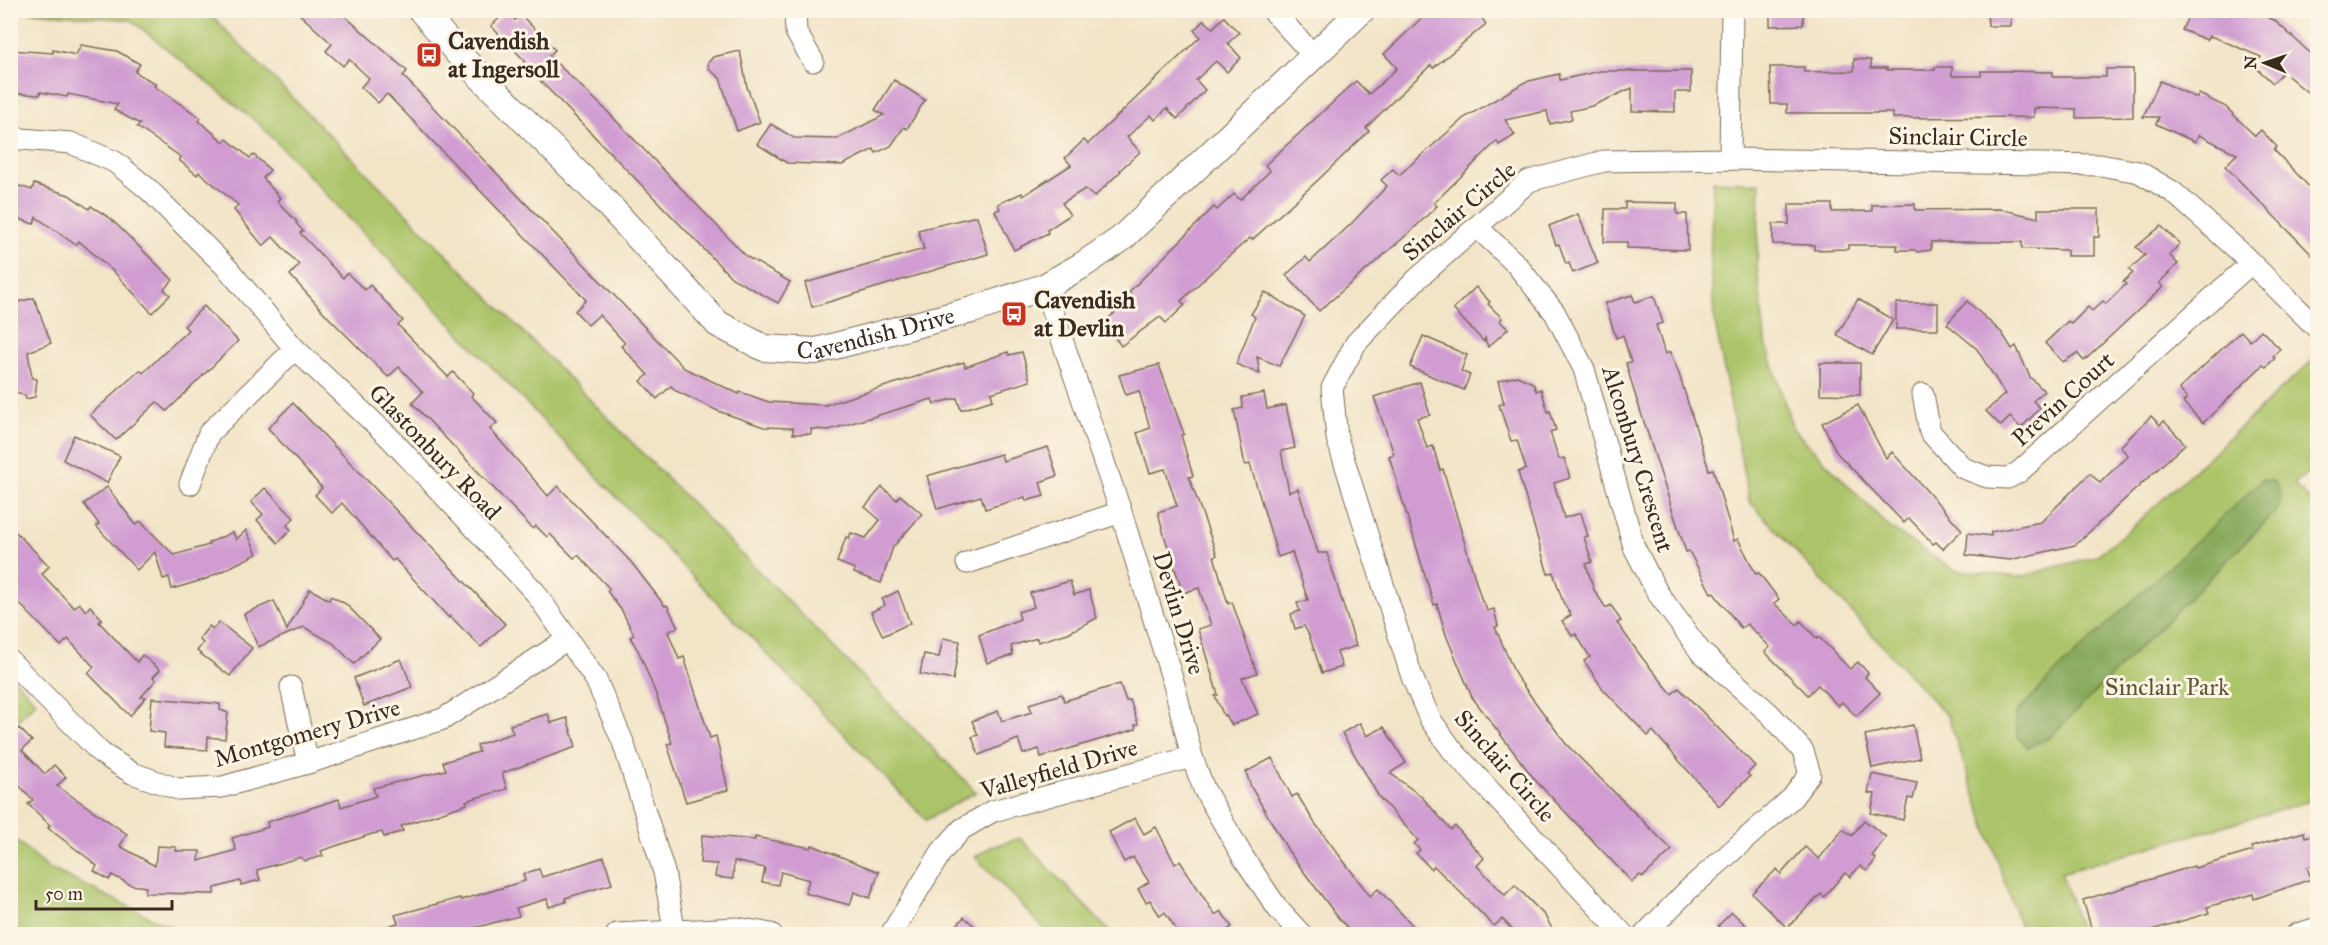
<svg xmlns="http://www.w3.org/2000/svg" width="2328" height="945" font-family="'IM FELL Great Primer',serif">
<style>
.green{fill:#acc469;stroke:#747744;stroke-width:1.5}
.forest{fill:#89aa5d;stroke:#626a3e;stroke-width:1.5}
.building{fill:#d09cd2}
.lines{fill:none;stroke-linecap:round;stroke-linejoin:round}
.minor-casing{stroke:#7b6b59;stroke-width:23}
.tertiary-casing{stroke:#7b6b59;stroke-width:28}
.minor{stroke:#fff;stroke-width:21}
.tertiary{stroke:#fff;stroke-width:26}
.labels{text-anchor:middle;stroke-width:6;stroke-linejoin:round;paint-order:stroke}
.poi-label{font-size:24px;font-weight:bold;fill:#3b2a1e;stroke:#fcf5e5;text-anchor:start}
.street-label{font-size:24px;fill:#3b2a1e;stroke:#fcf5e5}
.park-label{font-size:24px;fill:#5d5834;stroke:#fcf5e5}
</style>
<rect width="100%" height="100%" fill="#fcf5e5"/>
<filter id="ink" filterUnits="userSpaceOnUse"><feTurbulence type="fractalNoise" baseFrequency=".0167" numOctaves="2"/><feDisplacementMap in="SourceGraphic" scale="12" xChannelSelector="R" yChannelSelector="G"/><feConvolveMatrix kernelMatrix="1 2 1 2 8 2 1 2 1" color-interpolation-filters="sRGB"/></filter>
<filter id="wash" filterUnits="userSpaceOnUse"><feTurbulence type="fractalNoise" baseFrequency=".008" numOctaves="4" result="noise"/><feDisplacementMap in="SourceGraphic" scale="24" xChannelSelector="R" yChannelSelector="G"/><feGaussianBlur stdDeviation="1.35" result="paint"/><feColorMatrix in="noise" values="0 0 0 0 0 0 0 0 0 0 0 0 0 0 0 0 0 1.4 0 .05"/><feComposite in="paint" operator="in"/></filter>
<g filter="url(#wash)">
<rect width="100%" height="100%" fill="#f2e4c7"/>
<g class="green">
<path d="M18,11H207L976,792L926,820L259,124L131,20Z"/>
<path d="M1713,181L1760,183L1757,264L1765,340L1793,429L1891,529L1954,570L2020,577L2096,556L2136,524L2317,356V465L2294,484L2317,508V799L2061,873L2082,934H2023L1948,717L1749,501L1715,323L1710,266Z"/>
<path d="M11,675L36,702L11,727Z"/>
<path d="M10,835L47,867L173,928L154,934H11Z"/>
<path d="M1020,838L1112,934H1049L975,857L991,847Z"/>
</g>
<path class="forest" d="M2262,480L2273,481C2282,491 2283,498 2277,510L2049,738L2028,747L2017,737L2016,713L2054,674Z"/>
<g id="blocks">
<g class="building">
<path d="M295,10H338L407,71L403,76L684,368L739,394L740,392L769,402L825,405L964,362L965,367L1008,352L1009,355L1022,352L1030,381L991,393L993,400L961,410L957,398L934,404L932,399L829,430L811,429V434H793V428L764,427L718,411L676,391L671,386L657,399L641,381L648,375L621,346L625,343L599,315L588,325L575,311L586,300L387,94L378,103L361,87L369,78L349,59L343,66L326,51L332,44Z"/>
<path d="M1430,10H1476L1486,24L1433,68L1431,65L1395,99L1366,128L1369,131L1317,181L1252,240L1250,238L1222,262L1181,301L1185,305L1166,323L1160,317L1121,346L1104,322L1134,297L1129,292L1214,207L1217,210L1234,194L1240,200L1270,171L1265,165L1356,81L1369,94L1387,78L1397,68L1384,54Z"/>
<path d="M1770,10H1803V25L1770,26Z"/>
<path d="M1987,10H2011V26H1988Z"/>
<path d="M2191,10H2251L2274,20L2318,60V101L2283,72L2273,83L2254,66L2261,57L2216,38L2209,36L2207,40L2182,30Z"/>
<path d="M507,11L515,20L520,14L555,50L549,56L603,107L747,257L790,282L778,303L732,278L523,63L525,61L491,26Z"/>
<path d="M1224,17L1239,33L1228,43L1241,58L1227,72L1216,61L1196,80L1205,90L1177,119L1167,108L1155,120L1151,115L1127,137L1140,152L1120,170L1121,171L1094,197L1085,189L1062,203L1070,215L1047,230L1048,233L1014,250L995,211L1000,209L998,204L1022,193L1023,196L1071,165L1065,158L1084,140L1088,144L1200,37L1194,30L1204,20L1213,28Z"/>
<path d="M81,45L117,51L140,64L135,72L156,84L154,86L201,118L199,121L224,142L227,139L250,158L254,155L270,170L263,178L280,198L277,201L297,222L296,223L303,231L300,233L343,278L347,273L365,290L370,285L403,321L398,325L448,377L453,372L473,393L471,396L497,423L490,429L548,496L558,486L631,562L665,606L667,605L678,627L668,632L679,659L684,657L710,738L716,736L728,790L686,802L667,744L672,743L657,697L639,652L630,637L634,635L622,611L607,591L610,589L578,555L574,558L550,534L547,537L536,526L533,529L412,403L423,392L399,367L388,377L328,317L290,275L299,265L273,237L263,246L234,210L238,205L199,172L197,175L179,160L181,157L137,127L140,124L114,110L118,104L68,94L67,97L40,92V95L10,93V50L53,53V50L76,55Z"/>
<path d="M740,51L747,87L760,122L737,131L720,78L709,69L708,63L713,57Z"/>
<path d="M1854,59L1871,60V68H1887V70H1935V67H1952V76H1981V71H2007L2053,72V77H2106V69H2133V117L2076,118V109L2034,108V117L1893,118V113H1787V104H1771L1770,67H1804V72L1854,71Z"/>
<path d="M1600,71H1691V92H1675V112L1632,111V88L1592,106L1570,111L1572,119L1550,124L1547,111L1505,120L1515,135L1499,145L1497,141L1434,203L1437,206L1410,232L1319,311L1286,275L1306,257L1310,262L1351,224L1387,186L1381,180L1393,169L1399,175L1464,118L1525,82L1559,74L1560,80Z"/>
<path d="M894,80L925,100L907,129L904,127L891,146L876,153L874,149L842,165L787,163L757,144L771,124L794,138L837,139L884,115L875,110Z"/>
<path d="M2160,81L2197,98L2199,94L2226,107L2255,136L2261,130L2277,147L2274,150L2318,196V261L2225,166L2237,154L2199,135L2195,142L2156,124L2159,117H2143Z"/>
<path d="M10,183L32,190L34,184L69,195L89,209L91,206L110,218L173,280L164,289L170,295L152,313L116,274L79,241L76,245L36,217L34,224L10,216Z"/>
<path d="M1625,202L1677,203V214H1687L1688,250L1627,248V242H1604L1605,209H1625Z"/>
<path d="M1789,204H1832V212L1872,211V205L1915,204V210L2000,209L2038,218V209H2099V237H2094V256H2067V250L2022,249V242H1931V250L1917,252L1915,250H1897V245H1848V249L1814,250V245L1773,244V224H1789Z"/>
<path d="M1578,214L1598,263L1573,273L1569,263L1566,264L1559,244L1556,245L1549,226Z"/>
<path d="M977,216L988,254L812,307L805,283L924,249L918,230Z"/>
<path d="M2161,226L2180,244L2169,255L2178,264L2159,283L2163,287L2084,361L2077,353L2063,362L2045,343L2068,321L2071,324L2088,307L2092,311L2103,301L2106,304L2126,284L2123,282L2133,273L2129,270L2145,255L2136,247Z"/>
<path d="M1476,287L1490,302L1488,304L1502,318L1500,321L1508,329L1488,347L1485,338L1484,342L1453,309Z"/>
<path d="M1265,292L1305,316L1279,366L1257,357L1260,374L1236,364L1255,317L1251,314Z"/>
<path d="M1632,295L1635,302L1654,296L1663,323L1656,325L1665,354L1670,352L1679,374L1709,470L1713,469L1734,541L1738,539L1756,574L1759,573L1779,599L1774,603L1797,625L1801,621L1817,639L1819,637L1850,669L1858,662L1868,673L1865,677L1880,693L1856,716L1842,702L1838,706L1818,685L1808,695L1765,652L1770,647L1747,624L1741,628L1713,592L1711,593L1689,551L1686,552L1633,388L1626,363L1631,362L1623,335L1616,338L1605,303Z"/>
<path d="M34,298L51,343L28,352L32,378L37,379L35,397L26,399L25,395L10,390V362L15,361L10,345V304Z"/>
<path d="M1858,299L1893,320L1872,355L1837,335Z"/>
<path d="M1967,301L2002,333L2012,349L2016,346L2030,377L2044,391L2033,401L2040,408L2021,428L2010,417L2001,426L1986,411L2005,394L1977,349L1947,324Z"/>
<rect x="1896" y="303" width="42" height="26"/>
<path d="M204,306L238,341L167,411L157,402L116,440L90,415L140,370L143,373L188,330L184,326Z"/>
<path d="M2261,330L2280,349L2273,356L2275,358L2266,367L2263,365L2203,423L2183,402L2187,398L2179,389L2241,331L2250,341Z"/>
<path d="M1423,336L1467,355L1461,371L1470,375L1464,390L1410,367Z"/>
<path d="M1820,363H1860V395L1820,394Z"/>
<path d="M1159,365L1184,434L1181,435L1193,476L1189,477L1217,555L1214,556L1228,604L1232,602L1257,673L1242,678L1258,714L1232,725L1226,715L1224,716L1215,696L1218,695L1198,629L1211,625L1199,588L1183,593L1164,535L1158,512L1177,506L1165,469L1150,473L1137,433L1150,428L1139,391L1126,395L1119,375Z"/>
<path d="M1517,376L1533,383L1536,391L1541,389L1548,412L1550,411L1556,430L1550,432L1559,459L1564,458L1570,478L1554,483L1564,518L1581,513L1588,536L1584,537L1592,562L1586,564L1594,590L1606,608L1611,605L1621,621L1617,623L1643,659L1672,694L1679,688L1755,766L1747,774L1750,776L1719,806L1653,731L1648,736L1603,689L1584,661L1590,657L1576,634L1572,636L1562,621L1571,615L1563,602L1553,572L1548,574L1518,472L1526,469L1517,440L1511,441L1499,405L1504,403L1498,381Z"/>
<path d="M1420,382L1430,415L1417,418L1427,448L1433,446L1440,470L1443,469L1482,602H1484L1487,611L1494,609L1498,626L1495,627L1516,676L1566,744L1672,850L1643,877L1640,875L1632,882L1535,780L1472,697L1446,635L1437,604L1434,605L1389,456L1394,454L1374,397Z"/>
<path d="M1264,393L1267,409L1286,405L1295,448L1281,451L1289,492L1298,489L1318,553H1327L1356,646L1337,652L1342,667L1322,673L1309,635L1304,626L1295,629L1291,614L1300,611L1297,603L1308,600L1292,552L1278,557L1250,464L1245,465L1234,410L1243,408L1242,397Z"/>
<path d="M293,403L505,624L481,647L450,616L449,618L395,559L392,561L342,503L332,513L315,495L322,488L268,428Z"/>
<path d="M1858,405L1886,458L1892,452L1962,530L1943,549L1936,542L1933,544L1909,518L1904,523L1837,453L1822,423Z"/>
<path d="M2151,416L2160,425L2164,421L2185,444L2075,545L2010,560L1966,555L1968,533L1991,536V532L2041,522L2090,473L2100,483L2128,455L2120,447Z"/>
<path d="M74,435L120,456L107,483L63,460Z"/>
<path d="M1048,447L1057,476L1040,482L1044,496L1026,501L1025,497L985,509L981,496L937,509L927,476L1001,454L1003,461Z"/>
<path d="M107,487L136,525L140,521L174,555L209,545L208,543L233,532L236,540L246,530L257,554L206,579L172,589L169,577L163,579L155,552L137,570L96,526L99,524L84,504Z"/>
<path d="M882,487L897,500L900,495L922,514L893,547L881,583L854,573L855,569L837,562L846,537L849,538L851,533L866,538L880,520L865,507Z"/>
<path d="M265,488L294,518L287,525L291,530L278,543L257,520L263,514L251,502Z"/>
<path d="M10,526L49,566L42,574L74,608L79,603L86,611L90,606L102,619L99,622L137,662L142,655L160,670L153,677L156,680L141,697H146L130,716L88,673L94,667L68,639L61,646L10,594Z"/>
<path d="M1070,581L1074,595L1089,590L1097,618L1068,633L1038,642L1037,638L1011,646L1013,655L987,663L979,635L1020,619L1018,612L1034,607L1030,593Z"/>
<path d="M310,589L329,600L331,596L346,604L380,639L354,664L333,643L304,627L258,647L244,614L274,601L287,630Z"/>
<path d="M898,591L910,623L883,636L871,612L885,605L882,599Z"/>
<path d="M219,622L252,648L230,676L197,651L203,643L199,639L209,626L213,629Z"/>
<path d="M943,638L960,641L953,680L920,674L924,654L939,657Z"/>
<path d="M401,659L412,687L364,706L354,678Z"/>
<path d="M1120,684L1126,701L1130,700L1138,724L1135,725L1136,729L1041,757L1039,749L1023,754L1018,739L979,755L972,737L978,735L972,721L998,711L1002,721L1032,712L1029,704L1062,694L1064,701Z"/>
<path d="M152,698L220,704V710L228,713L225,739L208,737L207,750L164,747L165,733L149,731Z"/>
<path d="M548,714L551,723L567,718L576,747L502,773L507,789L472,799L466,801L467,804L401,826L403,831L384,837L382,832L372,834L321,851L323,856L305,861L301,857L257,870L260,880L241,885L240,881L215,888L214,894L145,893L146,887L131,885L112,875L109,880L94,871L97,866L89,859L48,828L50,825L28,804L33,800L10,776V737L19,728L32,741L22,750L45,774L54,765L66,777L57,786L127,834L120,846L155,866L157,846L176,847V851H200L199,861L236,850L232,838L268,827L267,822L339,799L341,807L376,796L373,788L446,770L443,762L479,752L477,745L513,733L510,725Z"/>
<path d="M1360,723L1367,736L1384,727L1406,763L1390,773L1422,797L1451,830L1455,826L1484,858L1477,866L1505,895L1515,885L1545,916L1555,934H1517L1502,919L1494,926L1434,866L1431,869L1416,853L1420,850L1414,844L1418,840L1379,797L1342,733Z"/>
<path d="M1913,725L1920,758L1872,768L1865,735Z"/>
<path d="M1272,758L1292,797L1297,794L1314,822L1370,896L1378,889L1421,934H1354L1340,920L1289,852L1251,787L1246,772Z"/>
<path d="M1872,774L1917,783L1913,799L1908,798L1903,820L1871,813L1875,794L1868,793Z"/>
<path d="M1135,818L1144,834L1156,827L1175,864L1180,861L1215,915L1221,911L1232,927L1221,934H1179L1165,912L1160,916L1150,900L1146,902L1138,889L1149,882L1133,857L1124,862L1109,832Z"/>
<path d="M1864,820L1886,837L1872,856L1876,859L1867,871L1860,866L1850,877L1845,873L1824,897L1821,894L1787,928L1752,893L1777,869L1781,874L1805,847L1819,859L1843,829L1852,836Z"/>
<path d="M2304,832L2305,837L2315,834L2318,842V864L2307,867L2311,879L2254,899L2253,894L2207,907L2209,913L2138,934H2093L2083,900L2194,866L2195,868L2253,851L2251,847Z"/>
<path d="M702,835L755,840V837L811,848L812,845L879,872L870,898L854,892L850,905L805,893L809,880L781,872L778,885L762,882L765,868L734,861L733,879L715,877L717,864L700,863Z"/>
<path d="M604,857L612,884L565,898L566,902L549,907L547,899L516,908L519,916L452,934H372L371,931L398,923L395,915L460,898L461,900L525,881L523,874L539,869L542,877Z"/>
<path d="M1732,912L1755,934H1726L1718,926Z"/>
<path d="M964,917L984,934H949Z"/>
</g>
</g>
</g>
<g filter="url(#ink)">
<use href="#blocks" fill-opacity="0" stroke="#7b6b59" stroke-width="1.5"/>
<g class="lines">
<g class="minor-casing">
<g id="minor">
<path d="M795,10L796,32L813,61"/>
<path d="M1272,10L1314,56"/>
<path d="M10,138L71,143L115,162L148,189L228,269L295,349L388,436L535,592L596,680L623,742L664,872L674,929"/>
<path d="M1730,159L1732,10"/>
<path d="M1477,227L1516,264L1555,313L1584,369L1634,547L1657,592L1700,651L1770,714L1803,751L1810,774L1792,798L1688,890L1645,934"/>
<path d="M1044,287L1121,512L1175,688L1192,757L1204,789L1243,857L1278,909L1301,934"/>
<path d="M1923,394L1930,432L1963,468L1987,477L2008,478L2019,472L2250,264"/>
<path d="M190,484L209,433L295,349"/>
<path d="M967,563L1121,512"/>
<path d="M10,661L101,753L132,773L178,789L222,787L308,763L443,719L568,639"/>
<path d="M291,687L308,763"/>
<path d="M617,934L737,928L771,934"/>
<path d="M891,934L942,851L962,829L993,811L1192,757"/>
<path d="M1623,934L1453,751L1430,719L1412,677L1337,438L1332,388L1356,343L1416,280L1529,181L1604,161L1730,159L2100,165L2139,172L2173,192L2239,251L2318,329"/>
<path d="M2297,934L2318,928"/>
</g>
</g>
<g class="tertiary-casing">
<g id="tertiary">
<path id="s1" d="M421,10L463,59L601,197L718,324L764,348L816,351L972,310L1044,287L1081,266L1121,239L1362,10"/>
</g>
</g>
<use href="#minor" class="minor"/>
<use href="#tertiary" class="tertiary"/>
</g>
</g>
<defs>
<g id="bus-square" transform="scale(1.35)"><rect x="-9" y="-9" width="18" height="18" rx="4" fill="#c8321e" stroke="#fcf5e5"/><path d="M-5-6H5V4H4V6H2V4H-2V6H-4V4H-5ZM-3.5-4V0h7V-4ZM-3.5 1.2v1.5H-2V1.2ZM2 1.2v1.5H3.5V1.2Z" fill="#fff"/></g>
</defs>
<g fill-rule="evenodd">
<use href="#bus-square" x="429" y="55"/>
<use href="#bus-square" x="1014" y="314"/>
</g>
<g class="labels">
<g class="poi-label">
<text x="448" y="49">Cavendish<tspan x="448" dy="28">at Ingersoll</tspan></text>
<text x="1034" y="308">Cavendish<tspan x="1034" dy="28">at Devlin</tspan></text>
</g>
<g class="street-label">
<text transform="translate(1958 137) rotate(1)" y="8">Sinclair Circle</text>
<text transform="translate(1459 211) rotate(-40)" y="8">Sinclair Circle</text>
<text dy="8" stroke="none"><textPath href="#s1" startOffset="598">Cavendish Drive</textPath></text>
<text transform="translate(2063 399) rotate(-42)" y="8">Previn Court</text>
<text transform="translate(435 452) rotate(46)" y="8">Glastonbury Road</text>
<text transform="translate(1638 459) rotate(73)" y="8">Alconbury Crescent</text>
<text transform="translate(1179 613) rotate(73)" y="8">Devlin Drive</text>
<text transform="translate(307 733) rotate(-16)" y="8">Montgomery Drive</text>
<text transform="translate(1505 766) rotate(49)" y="8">Sinclair Circle</text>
<text transform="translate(1059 769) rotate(-16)" y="8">Valleyfield Drive</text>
</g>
<g class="park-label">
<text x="2167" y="695">Sinclair Park</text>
</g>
</g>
<rect width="2328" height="945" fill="none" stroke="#fcf5e5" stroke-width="36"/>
<g transform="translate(2265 63) rotate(272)" stroke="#fcf5e5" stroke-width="4.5" paint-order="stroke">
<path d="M0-4.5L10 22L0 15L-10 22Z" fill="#3b2a1e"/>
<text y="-9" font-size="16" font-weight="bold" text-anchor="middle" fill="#3b2a1e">N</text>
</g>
<path d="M36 900v9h136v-9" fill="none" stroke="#3b2a1e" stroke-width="3"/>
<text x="45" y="900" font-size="18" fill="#3b2a1e" stroke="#fcf5e5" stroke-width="4.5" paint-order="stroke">50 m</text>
</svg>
